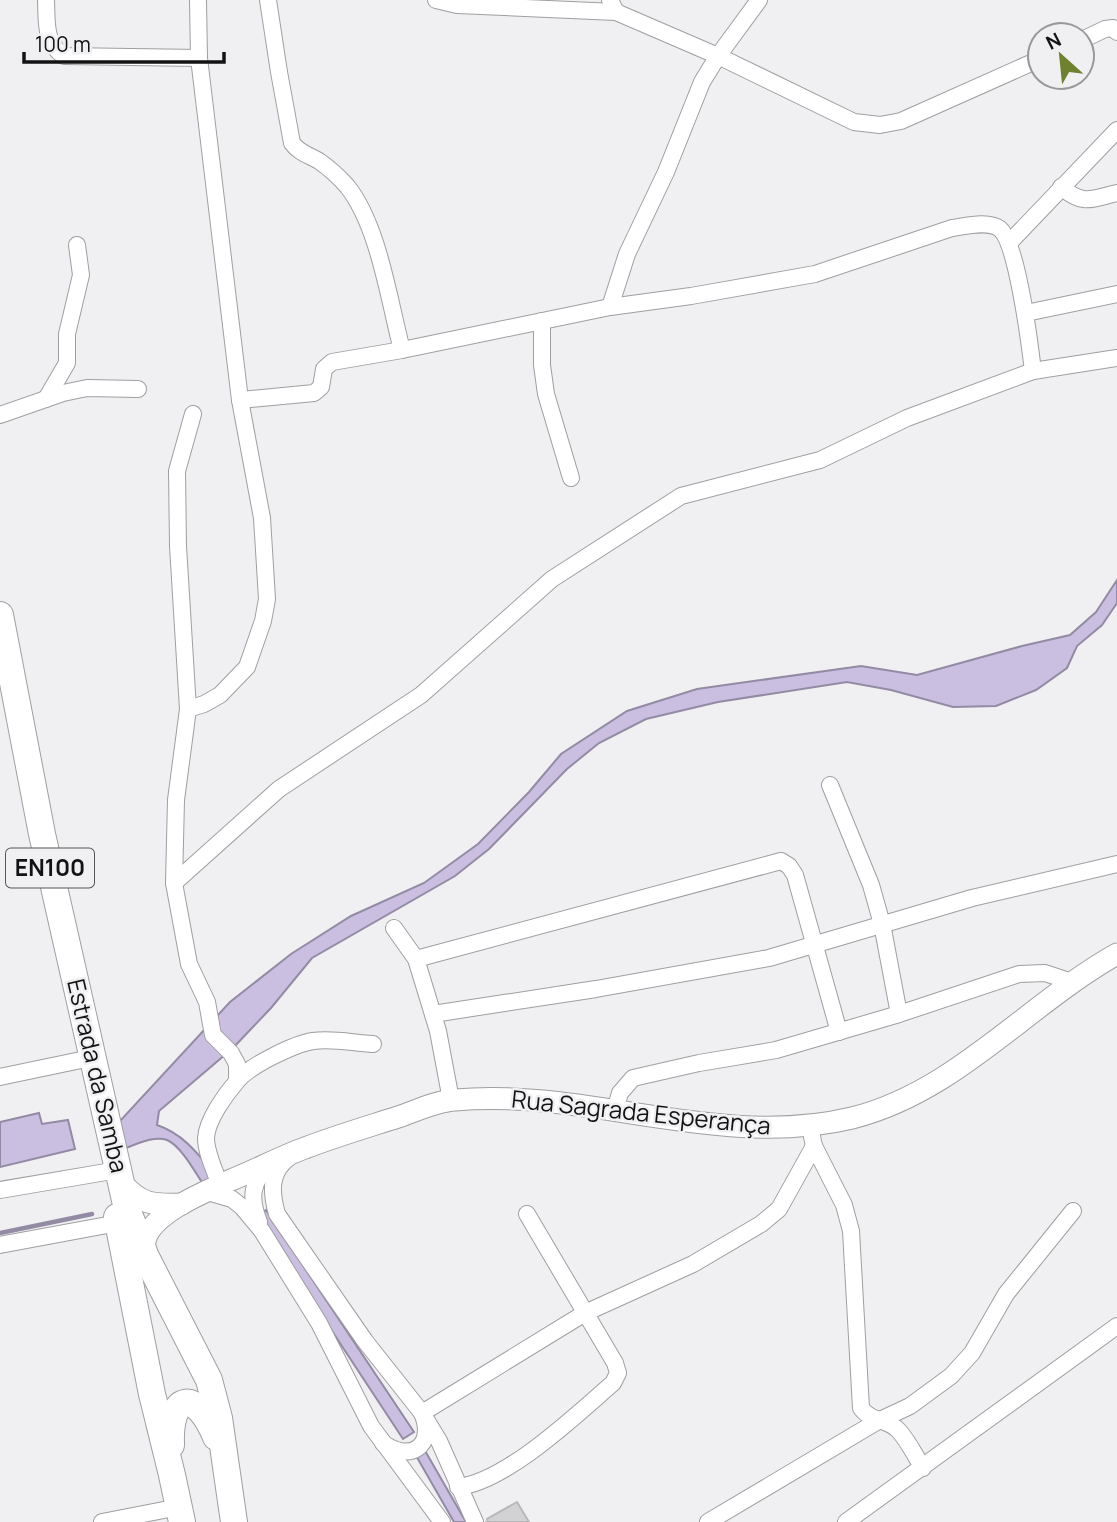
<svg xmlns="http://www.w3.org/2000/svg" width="1117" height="1522" font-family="Manrope,sans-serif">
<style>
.water{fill:#cabee1;stroke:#938ba4;stroke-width:2}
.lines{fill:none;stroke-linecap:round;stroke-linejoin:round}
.stream{stroke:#938ba4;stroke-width:4.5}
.building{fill:#d2d1d4;stroke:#b8b7ba;stroke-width:2;filter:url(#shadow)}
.minor-casing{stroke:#9f9ea1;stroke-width:18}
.tertiary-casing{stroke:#9f9ea1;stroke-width:23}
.primary-casing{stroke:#9f9ea1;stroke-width:28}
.minor{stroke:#fff;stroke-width:16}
.tertiary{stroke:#fff;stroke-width:21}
.primary{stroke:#fff;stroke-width:26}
.labels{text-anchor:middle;stroke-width:5;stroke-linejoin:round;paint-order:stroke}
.shield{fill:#f0f0f3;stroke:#555557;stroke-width:2}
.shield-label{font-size:23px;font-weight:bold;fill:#131314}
.street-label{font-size:24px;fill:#131314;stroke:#f0f0f3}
</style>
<defs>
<filter id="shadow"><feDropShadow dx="-6" dy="6" stdDeviation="0" flood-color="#0004"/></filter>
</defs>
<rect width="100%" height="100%" fill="#f0f0f3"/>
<g class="water">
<path d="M1117,580V603L1102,625L1077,646L1067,668L1036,690L996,706L953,707L891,690L847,682L718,702L646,719L599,743L567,769L489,849L455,876L312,958L271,1008L233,1048L159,1111L157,1125C184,1134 199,1155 217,1177L203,1184C195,1172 181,1146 167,1140C154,1135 135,1145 123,1149L119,1122L230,1002L291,954L351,916L424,883L478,844L529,792L561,754L627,711L697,689L861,666L917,675L1022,646L1070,635L1096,612Z"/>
<path d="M39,1113L42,1124L68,1120L75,1149L0,1167V1122Z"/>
<path d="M266,1210L414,1432L403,1439L257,1217Z"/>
<path d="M424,1449L466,1522H454L415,1454Z"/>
</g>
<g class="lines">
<path class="stream" d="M0,1233L92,1214"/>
</g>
<path class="building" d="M517,1502L529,1522H488L487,1519Z"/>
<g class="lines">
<g class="minor-casing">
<g id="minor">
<path d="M46,0C47,22 44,43 64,56L199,58"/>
<path d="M268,0L279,72L292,143C299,153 309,155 319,161C329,168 339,177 347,186C379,226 389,301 402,350"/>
<path d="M436,0L457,5L616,12"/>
<path d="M610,0L616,12L718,56L854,122L880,125L901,121L1040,59"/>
<path d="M1082,40L1105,29L1113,28L1117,32"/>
<path d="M1061,187C1084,206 1091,199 1117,193"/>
<path d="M1009,243L1117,130"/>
<path d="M610,307L627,254L666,172L702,82L718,56L759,0"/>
<path d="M1026,313L1117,294"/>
<path d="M542,321V365L546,394L571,478"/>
<path d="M46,399L67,363V334L81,275L77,245"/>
<path d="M240,400L314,393L321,387L324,369L332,362L402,350L610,307L691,296L815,274L952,228C966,226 989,220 1000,229C1017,243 1030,346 1033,371"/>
<path d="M193,414L177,471L178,546L188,709L176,800L174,883L189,964L207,1002L213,1035L231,1053L237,1064V1080"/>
<path d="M0,415L63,393L87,388L138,389"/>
<path d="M188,709L204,704L220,695L247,667L263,621L267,599L262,518L240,400L199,58L198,0"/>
<path d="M830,785L871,885L882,924L899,1014"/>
<path d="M174,883L279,789L421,695L552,579L681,496L820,460L907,418L1033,371L1117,358"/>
<path d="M394,928L416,959L438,1031L451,1100"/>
<path d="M416,959L781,861L789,866L795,875L839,1032"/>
<path d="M433,1014L596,989L769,958L972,898L1117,864"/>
<path d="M0,1077L81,1060"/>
<path d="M615,1110L620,1093L633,1078L699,1063L776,1050L899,1014L1019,974L1045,973L1072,982"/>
<path d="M810,1127L814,1146L844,1205L851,1231L861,1408C871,1422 888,1419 898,1430C908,1440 915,1456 923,1468"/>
<path d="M290,1157C269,1171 271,1193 277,1214L365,1341L422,1413L439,1441L475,1522"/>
<path d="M220,1185C215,1171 206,1153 206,1138C207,1120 225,1095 237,1081C249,1066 294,1044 313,1041C332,1038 353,1043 373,1044"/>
<path d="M0,1190L106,1172"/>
<path d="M208,1192L232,1199L242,1207L262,1231L319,1323L371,1426L442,1522"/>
<path d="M259,1222C250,1199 250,1181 271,1165"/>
<path d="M0,1245L118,1223"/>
<path d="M383,1443C410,1463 436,1446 422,1413L585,1313L693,1264L761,1224L779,1209L814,1146"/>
<path d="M458,1487C506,1482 576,1415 613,1383L618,1373L615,1363L527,1214"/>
<path d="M102,1522L179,1507"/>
<path d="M708,1522L878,1421L910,1406L951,1376L972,1353L1006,1294L1073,1211"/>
<path d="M846,1522L1117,1326"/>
</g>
</g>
<g class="tertiary-casing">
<g id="tertiary">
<path d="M120,1181C141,1205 152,1205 182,1204"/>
<path d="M146,1257C146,1252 144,1245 145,1241C151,1213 207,1191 231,1180C256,1170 280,1157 305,1148C336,1136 367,1127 398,1117C416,1111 436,1101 455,1100C588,1088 719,1150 852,1118C956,1092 1026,1005 1117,954"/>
</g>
</g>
<g class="primary-casing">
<g id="primary">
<path d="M0,615L42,834L127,1209L146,1257L209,1380L219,1418L234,1522"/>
<path d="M117,1217L152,1394L172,1475L182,1522"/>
<path d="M171,1445C169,1392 196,1388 216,1437"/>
</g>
</g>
<use href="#minor" class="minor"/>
<use href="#tertiary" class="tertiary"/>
<use href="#primary" class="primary"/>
</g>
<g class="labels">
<rect class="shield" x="6" y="848.5" width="88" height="39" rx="5"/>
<g class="shield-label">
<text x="50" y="876">EN100</text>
</g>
<g class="street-label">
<text transform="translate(97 1076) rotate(77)" y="8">Estrada da Samba</text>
<text transform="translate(641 1113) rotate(6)" y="8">Rua Sagrada Esperança</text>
</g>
</g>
<g transform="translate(1061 56) rotate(333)"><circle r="33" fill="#f0f0f3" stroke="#98989a" stroke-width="2"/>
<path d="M0-5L12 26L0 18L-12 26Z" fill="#6f802f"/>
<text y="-10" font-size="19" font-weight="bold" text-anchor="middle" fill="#131314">N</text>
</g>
<path d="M24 52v10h200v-10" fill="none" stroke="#131314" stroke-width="3.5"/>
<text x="35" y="52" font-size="21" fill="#131314" stroke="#f0f0f3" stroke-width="5" paint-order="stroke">100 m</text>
</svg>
